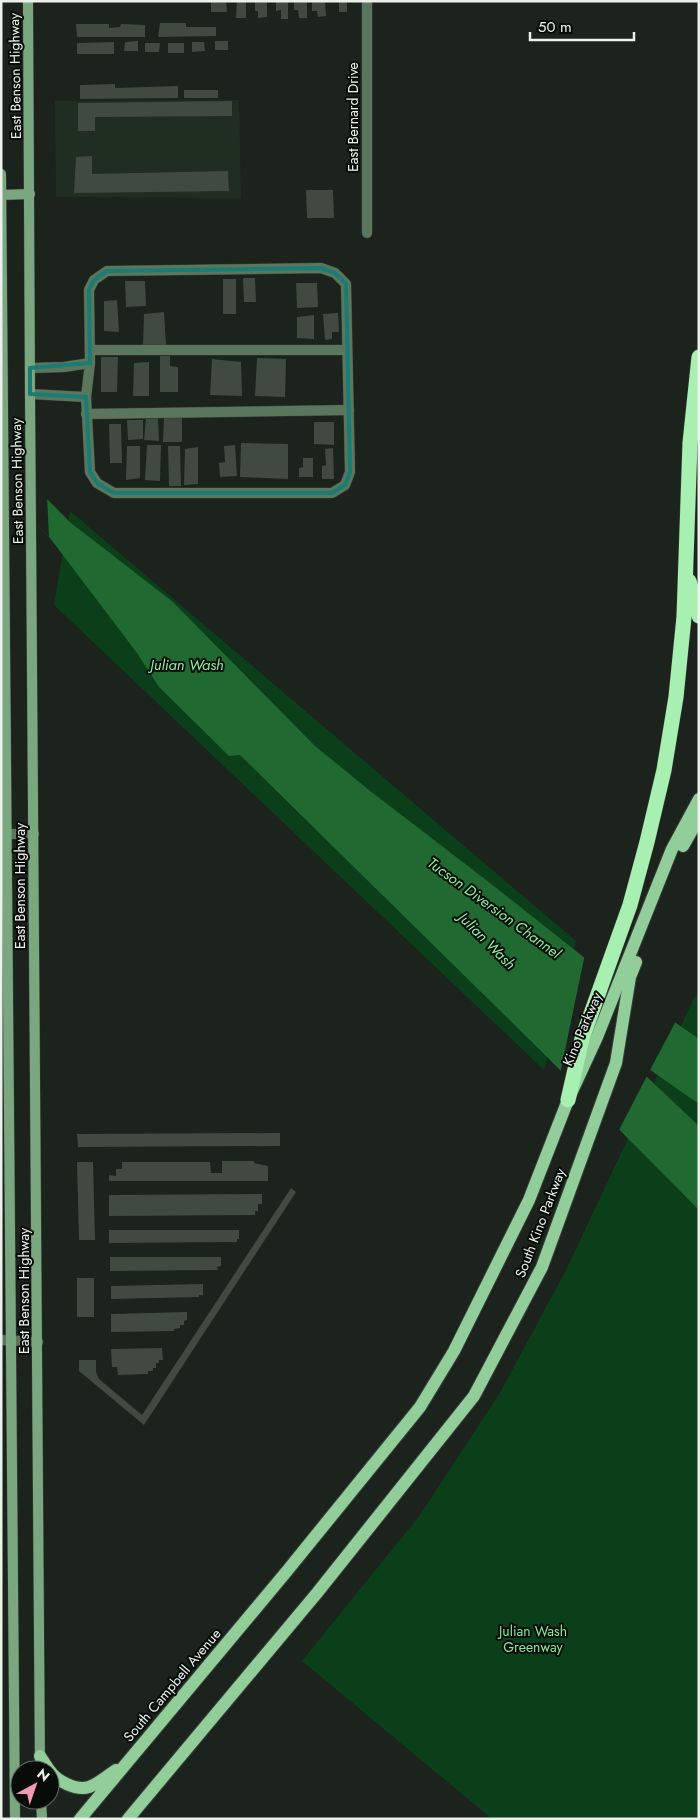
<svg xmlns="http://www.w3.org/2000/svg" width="700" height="1820" font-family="Jost,sans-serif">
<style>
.built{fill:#202e22}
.green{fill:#0b3f19}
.water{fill:#206931}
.pier{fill:#1b231c}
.building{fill:#404a41}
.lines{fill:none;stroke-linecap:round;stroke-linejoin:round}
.street-casing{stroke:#384039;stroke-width:11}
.secondary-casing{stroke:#384039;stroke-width:11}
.primary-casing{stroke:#384039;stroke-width:14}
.highway-casing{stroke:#384039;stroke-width:16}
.street{stroke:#5a765d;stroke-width:10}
.secondary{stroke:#7aa77f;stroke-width:10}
.primary{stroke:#92ce99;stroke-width:12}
.highway{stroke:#a8f0b1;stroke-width:15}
.marked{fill:none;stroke:#1a7c74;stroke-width:4;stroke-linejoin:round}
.labels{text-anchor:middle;stroke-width:4;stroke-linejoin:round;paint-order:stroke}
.street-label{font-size:14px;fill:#ecf1ec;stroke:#080c09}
.park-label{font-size:14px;fill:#8be999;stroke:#080c09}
.water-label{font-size:15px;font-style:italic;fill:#90ef9f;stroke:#080c09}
</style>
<rect width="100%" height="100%" fill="#1b231c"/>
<path class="built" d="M239,100L241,198L56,197L55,101Z"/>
<g class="green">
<path d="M70,511L576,941L544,1070L54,605Z"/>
<path d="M699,992V1819H492L302,1661L420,1515L501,1391L567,1268L694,998Z"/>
</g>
<path class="water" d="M1,453L71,523L173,602L315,746L369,790L490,883L600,970L699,1039V1104L610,1042L699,1126V1210L541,1051L240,755L229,756L159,687L137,653L50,538L1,489Z"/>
<g class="pier">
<path d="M3,452L47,496L49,537L1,490Z"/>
<path d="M585,954L676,1021L649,1072L634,1061L648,1074L618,1132L560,1074Z"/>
</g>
<g class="building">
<path d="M211,1H226L227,12H211Z"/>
<path d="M237,1H246V18H236Z"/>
<path d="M255,1H267V17L258,18V11H255Z"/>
<path d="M276,1H288V19H281V10L276,11Z"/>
<path d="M294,1H307V18H299L298,10H294Z"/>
<path d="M312,1H325L326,16L318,17L317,11H312Z"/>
<rect x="339" y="1" width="8" height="11"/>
<path d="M160,23H186V27H216V36L158,37Z"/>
<path d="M76,24H109V28L120,27L121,24L145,25V37H77Z"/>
<path d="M138,41V51H124L125,42Z"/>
<rect x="215" y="41" width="13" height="9"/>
<path d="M114,42V54H77V43Z"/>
<path d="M192,42H204L205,51L192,52Z"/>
<path d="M145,43H160L159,52H145Z"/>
<rect x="168" y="43" width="16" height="10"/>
<path d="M115,84V88L178,86V98L80,99V85Z"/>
<rect x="184" y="90" width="34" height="8"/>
<path d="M232,101V116L95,117V131H78V103Z"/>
<path d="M92,156V174L228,171L229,191L74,193L76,157Z"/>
<path d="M306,190H333L334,218H307Z"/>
<path d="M243,278H255L256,302H244Z"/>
<rect x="223" y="279" width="13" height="35"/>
<path d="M125,281H145L146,306L126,307Z"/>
<path d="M296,283H317L318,307L297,308Z"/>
<path d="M117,300L119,332L104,331V301Z"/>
<path d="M164,312L166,345L143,346L144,314Z"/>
<path d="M338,313L339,332H332V339L325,340L323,314Z"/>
<path d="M314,315V339L297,338V317Z"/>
<path d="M160,356H170V366L178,367V392H160Z"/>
<path d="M101,357H118L117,392H101Z"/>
<path d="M257,358L286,359L285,397L255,396Z"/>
<path d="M212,359L241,362L242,396L210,395Z"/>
<path d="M149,362V396H133L134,363Z"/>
<path d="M182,417V442H163L164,418Z"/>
<path d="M158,418L159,441L144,440L146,419Z"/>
<path d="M127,420H143V439L128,440Z"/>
<path d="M314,422H334V445L314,444Z"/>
<path d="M109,424H121L122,463H110Z"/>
<path d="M241,443L288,444V479L240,477Z"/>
<path d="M147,445H161L160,481L145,480Z"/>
<path d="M235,445L237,476L220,477L219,463L225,462L224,446Z"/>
<path d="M127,446H140V478L126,480Z"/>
<path d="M168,446H180L181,486H169Z"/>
<path d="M198,447V484L184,485L185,449Z"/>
<path d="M333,448L334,479H322V466L326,465L325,449Z"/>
<path d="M303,458H313V477H299V468L303,467Z"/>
<path d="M280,1133V1146L78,1147L77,1134Z"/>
<path d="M222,1161H254V1163L268,1166V1181H109V1175L116,1176V1169H122V1162H210L211,1173H222Z"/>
<path d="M77,1162H93L95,1240H79Z"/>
<path d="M291,1188L296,1192L144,1425L79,1371V1360H96V1372L99,1379L142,1415Z"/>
<path d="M262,1194V1204H258V1211H255V1215L109,1216V1195Z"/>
<path d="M109,1230H239V1239H237V1242L109,1243Z"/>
<path d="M110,1257H221V1266L217,1267L218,1270L110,1271Z"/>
<rect x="77" y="1278" width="17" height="39"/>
<path d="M203,1284V1295H199V1297L111,1299V1286Z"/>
<path d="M187,1312V1320L184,1321V1325H180V1328L174,1329V1331L111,1332V1314Z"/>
<path d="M162,1348L163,1360H159V1363H156V1368H153V1371H148V1374L118,1375L117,1367H112L111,1349Z"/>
</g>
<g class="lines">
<g class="street-casing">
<g id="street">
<path d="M367,233V1"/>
<path d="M321,268L335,273L346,284L350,472L345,485L332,493H114L97,483L90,472L86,397L90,363L89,290L94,280L107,271Z"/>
<path d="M90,350H347"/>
<path d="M30,368L64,367L90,363"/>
<path d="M30,394L86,397"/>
<path d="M86,414L349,410"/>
<path d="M1,834H34"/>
<path d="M1,1340L38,1342"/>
</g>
</g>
<g class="secondary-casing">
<g id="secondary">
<path d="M28,1L30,394L40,1770"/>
<path d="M1,174L15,1819"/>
<path d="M1,195L30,194"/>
<path d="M41,1800L42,1819"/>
</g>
</g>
<g class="primary-casing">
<g id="primary">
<path d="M683,846L699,818"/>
<path d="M40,1756L49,1770"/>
<path d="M50,1771C57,1781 76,1791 89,1787C98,1784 108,1775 116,1770"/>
<path d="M80,1819L287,1571L420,1407L454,1351L529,1200L568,1100L597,1037L672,849L699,799"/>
<path d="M128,1819L317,1593L474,1396L542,1267L616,1063L630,977L636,962"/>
</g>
</g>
<g class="highway-casing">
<g id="highway">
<path d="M689,581L699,616"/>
<path d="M568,1100L582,1039L630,905L647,842L664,770L676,697L684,617L690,443L699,357"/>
</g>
</g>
<use href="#street" class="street"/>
<use href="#secondary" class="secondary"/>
<use href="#primary" class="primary"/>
<use href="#highway" class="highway"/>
</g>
<path class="marked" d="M321,268L335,273L346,284L350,472L345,485L332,493H114L97,483L90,472L86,397L30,394V368L90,363L89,290L94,280L107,271Z"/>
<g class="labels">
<g class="street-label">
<text transform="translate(15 76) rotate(-91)" y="5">East Benson Highway</text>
<text transform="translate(353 117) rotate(-90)" y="5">East Bernard Drive</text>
<text transform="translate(17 481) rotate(-91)" y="5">East Benson Highway</text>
<text transform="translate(20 886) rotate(-90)" y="5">East Benson Highway</text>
<text transform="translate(582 1029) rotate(-67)" y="5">Kino Parkway</text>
<text transform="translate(540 1223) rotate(-69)" y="5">South Kino Parkway</text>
<text transform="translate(24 1291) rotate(-90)" y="5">East Benson Highway</text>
<text transform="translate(172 1685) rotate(-50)" y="5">South Campbell Avenue</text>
</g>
<g class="park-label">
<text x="533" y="1636">Julian Wash<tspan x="533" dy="16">Greenway</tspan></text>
</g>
<g class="water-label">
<text x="187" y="670">Julian Wash</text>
<text transform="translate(494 908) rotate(36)" y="5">Tucson Diversion Channel</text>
<text transform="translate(487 941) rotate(45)" y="5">Julian Wash</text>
</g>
</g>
<rect width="700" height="1820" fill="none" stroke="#ecf1ec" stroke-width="5"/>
<g transform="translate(35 1785) rotate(40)"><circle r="24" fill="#080c09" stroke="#636864"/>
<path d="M0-4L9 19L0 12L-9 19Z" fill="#f09ab7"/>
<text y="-8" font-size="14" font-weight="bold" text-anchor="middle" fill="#ecf1ec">N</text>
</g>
<path d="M530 32v8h104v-8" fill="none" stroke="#ecf1ec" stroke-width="2.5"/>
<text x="538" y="32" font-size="15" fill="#ecf1ec" stroke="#080c09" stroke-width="4" paint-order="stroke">50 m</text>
</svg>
